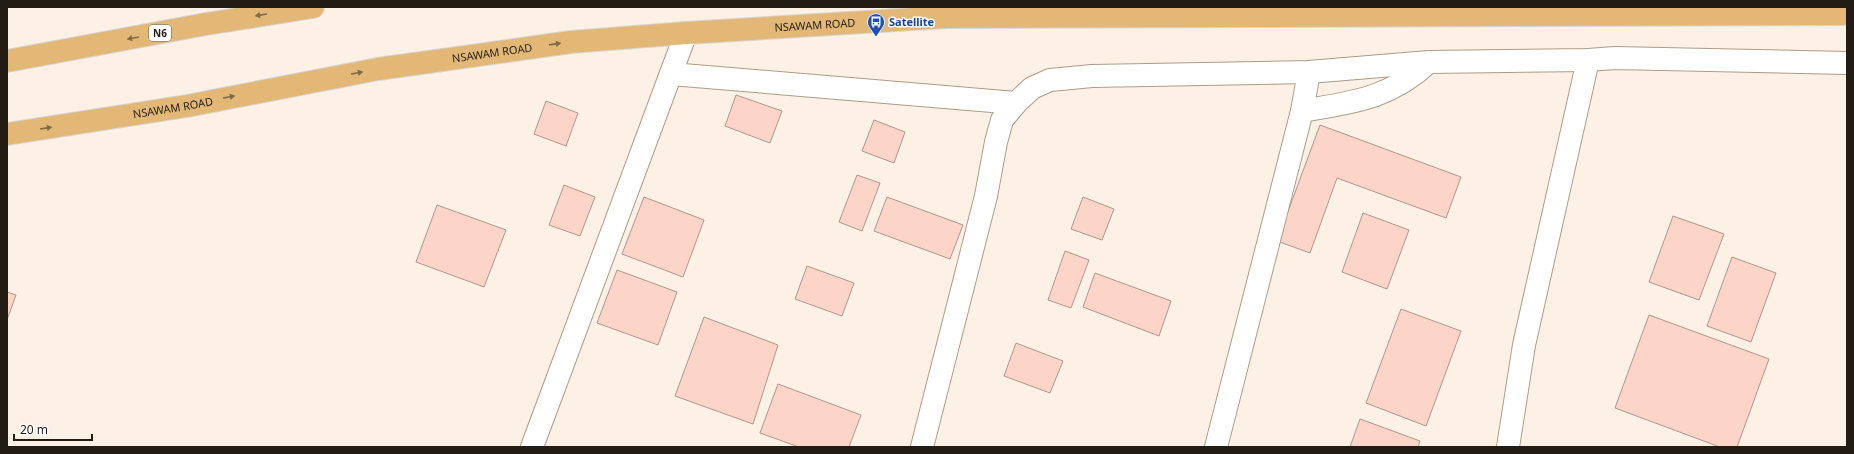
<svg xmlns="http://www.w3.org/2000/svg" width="1854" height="454" font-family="'Noto Sans',sans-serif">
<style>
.building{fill:#fcd4c8;stroke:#b1968d}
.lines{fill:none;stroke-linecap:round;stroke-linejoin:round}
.street-casing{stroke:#ad9c87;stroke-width:24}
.highway-casing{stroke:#d7d6d5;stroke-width:24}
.street{stroke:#fff;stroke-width:22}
.highway{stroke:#e3b876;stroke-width:22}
.oneway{fill:#826a45}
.labels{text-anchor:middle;stroke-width:3;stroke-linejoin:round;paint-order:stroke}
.shield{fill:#fff;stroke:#64605a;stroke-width:1}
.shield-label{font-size:10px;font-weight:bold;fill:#221c14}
.transit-label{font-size:11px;font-weight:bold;fill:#164399;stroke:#fff;text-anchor:start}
.street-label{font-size:11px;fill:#221c14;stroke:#fff}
</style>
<rect width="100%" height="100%" fill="#fcf1e4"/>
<g class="building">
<path d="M736,95L782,111L770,143L725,126Z"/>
<path d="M546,101L578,113L566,146L534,134Z"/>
<path d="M874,120L905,132L894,163L862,151Z"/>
<path d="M1320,125L1461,177L1446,218L1337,178L1310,253L1277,241Z"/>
<path d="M857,175L880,183L862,231L839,222Z"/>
<path d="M564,185L595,197L580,236L549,225Z"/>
<path d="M644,197L704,220L683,277L622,254Z"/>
<path d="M887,197L963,225L950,259L874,231Z"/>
<path d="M1083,197L1114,209L1102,240L1071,229Z"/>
<path d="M437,205L506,230L484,287L416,262Z"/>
<path d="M1363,213L1409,230L1387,289L1342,272Z"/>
<path d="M1673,216L1724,234L1699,300L1649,282Z"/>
<path d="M1065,251L1089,260L1071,308L1048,300Z"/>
<path d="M1732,257L1776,273L1751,342L1707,326Z"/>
<path d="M807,266L854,283L842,316L795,299Z"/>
<path d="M617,270L677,292L658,345L597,323Z"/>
<path d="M1095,273L1171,301L1159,336L1083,307Z"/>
<path d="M7,292L16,295L7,320Z"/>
<path d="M1401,309L1461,331L1426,426L1366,403Z"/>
<path d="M1649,315L1769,359L1737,447H1720L1615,408Z"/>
<path d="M704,317L778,345L753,424L675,396Z"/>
<path d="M1016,343L1063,361L1050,393L1004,376Z"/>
<path d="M778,384L861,415L849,447H799L760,433Z"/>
<path d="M1360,419L1420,441L1418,447H1350Z"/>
</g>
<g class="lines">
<g class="street-casing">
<g id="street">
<path d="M671,74L1016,103"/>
<path d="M1302,111C1354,102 1389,99 1429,62"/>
<path d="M532,447L686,33"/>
<path d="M922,447L986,196L996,142L1002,120L1016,103L1032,88L1050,80L1092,76L1309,72L1429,62L1588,60L1615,58L1847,63"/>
<path d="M1216,447L1302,111L1309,72"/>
<path d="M1508,447L1524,345L1588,60"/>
</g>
</g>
<g class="highway-casing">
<g id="highway">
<path d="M7,61L206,24L313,7"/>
<path id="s1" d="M7,134L187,106L378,69L571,42L686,33L947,17L1847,14"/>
</g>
</g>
<use href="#street" class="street"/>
<use href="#highway" class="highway"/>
</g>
<defs><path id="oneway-solid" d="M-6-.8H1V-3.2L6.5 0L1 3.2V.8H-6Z"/></defs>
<g class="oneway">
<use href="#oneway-solid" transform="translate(261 15) rotate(171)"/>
<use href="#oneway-solid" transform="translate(133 38) rotate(170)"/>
<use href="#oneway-solid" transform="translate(555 44) rotate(-8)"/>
<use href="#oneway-solid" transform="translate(357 73) rotate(-11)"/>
<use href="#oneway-solid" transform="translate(229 97) rotate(-11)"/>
<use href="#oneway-solid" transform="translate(46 128) rotate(-9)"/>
</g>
<defs>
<g id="bus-pin" transform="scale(0.9)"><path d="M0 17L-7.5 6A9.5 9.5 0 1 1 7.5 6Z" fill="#1a4fb4" stroke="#fff"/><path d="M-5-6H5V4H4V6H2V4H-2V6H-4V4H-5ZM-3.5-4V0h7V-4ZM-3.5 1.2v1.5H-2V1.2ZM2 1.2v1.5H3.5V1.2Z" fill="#fff"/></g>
</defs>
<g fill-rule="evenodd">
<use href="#bus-pin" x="876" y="22"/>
</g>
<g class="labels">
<rect class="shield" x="149" y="25" width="22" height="16" rx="3"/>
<g class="shield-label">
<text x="160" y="37">N6</text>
</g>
<g class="transit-label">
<text x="889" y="26">Satellite</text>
</g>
<g class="street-label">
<text dy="4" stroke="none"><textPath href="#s1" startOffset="816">NSAWAM ROAD</textPath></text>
<text dy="4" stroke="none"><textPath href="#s1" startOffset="492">NSAWAM ROAD</textPath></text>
<text dy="4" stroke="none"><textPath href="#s1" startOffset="168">NSAWAM ROAD</textPath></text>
</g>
</g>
<rect width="1854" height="454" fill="none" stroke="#221c14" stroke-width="16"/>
<path d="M14 434v6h78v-6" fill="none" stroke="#221c14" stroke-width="2"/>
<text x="20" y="434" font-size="12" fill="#221c14" stroke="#ffffff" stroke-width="3" paint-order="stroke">20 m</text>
</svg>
